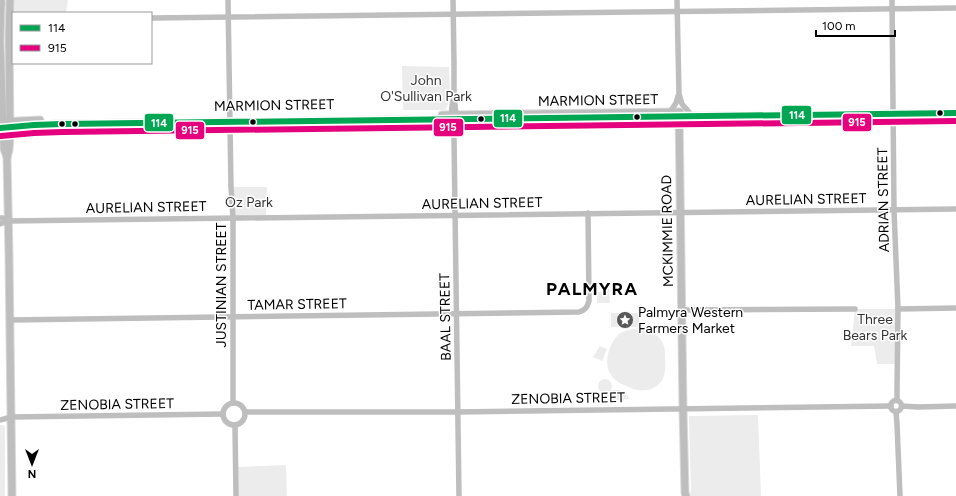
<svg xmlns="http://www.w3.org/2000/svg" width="956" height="496" font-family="Figtree,sans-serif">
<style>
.green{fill:#ececec}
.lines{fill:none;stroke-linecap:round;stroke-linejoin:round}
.major-casing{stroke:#dbdbdb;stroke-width:9}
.highway-casing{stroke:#dbdbdb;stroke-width:10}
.minor{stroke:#bebebe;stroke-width:5.5}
.major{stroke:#bebebe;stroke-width:7}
.highway{stroke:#bebebe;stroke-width:8}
.bus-1-casing{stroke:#fff;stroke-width:9}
.bus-2-casing{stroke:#fff;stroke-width:9}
.bus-1{stroke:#00a651;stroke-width:6}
.bus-2{stroke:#e5007d;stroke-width:6}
.bus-dot{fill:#000;stroke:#fff;stroke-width:1.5}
.labels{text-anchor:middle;stroke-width:3;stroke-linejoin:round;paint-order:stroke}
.park-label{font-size:14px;fill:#333;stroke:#fff}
.street-label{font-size:14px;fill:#000;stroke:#fff}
.poi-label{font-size:14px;fill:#000;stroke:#fff;text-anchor:start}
.district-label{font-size:18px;font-weight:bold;letter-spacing:1px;fill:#000;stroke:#fff}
.line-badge{stroke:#fff;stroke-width:1.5}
.badge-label{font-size:11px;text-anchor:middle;font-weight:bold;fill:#fff}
</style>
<rect width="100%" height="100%" fill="#fff"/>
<g class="green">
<path d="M14,0H68L66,12V13H14Z"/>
<path d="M402,66L449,67C449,79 453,100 445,110H403Z"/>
<path d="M231,187H267L266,218H233Z"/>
<path d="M609,289L610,303H597V292H602V290Z"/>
<path d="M855,309H898V364H877L874,346H851Z"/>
<rect x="611" y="313" width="28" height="14"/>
<path d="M640,328C648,330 658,334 662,342C665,346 665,352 665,357C666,373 665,386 647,390C641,391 634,390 629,387C621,384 614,381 610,373C603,362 610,342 619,334C625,330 633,329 640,328Z"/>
<path d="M600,346L607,349L602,361L593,357Z"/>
<circle cx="605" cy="386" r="7"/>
<path d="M612,390C619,389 628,392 629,399L605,401L599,400L598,399L599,394H606Z"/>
<path d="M758,415L761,496H690L691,490L689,416Z"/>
<path d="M0,425H3L5,427V496H0Z"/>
<path d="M286,465L287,496H238L237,467Z"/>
</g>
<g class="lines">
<g class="major-casing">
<g id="major">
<path d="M1,0L0,42L4,149L7,157L9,256L12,496"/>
<path d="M679,112L683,409L685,493L686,496"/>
<path d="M442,115L680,112"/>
<path d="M0,122L40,120"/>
<path d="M0,128L34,125L62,124L956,113"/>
<path d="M7,157L9,150L10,135L9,37L10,0"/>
</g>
</g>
<g class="highway-casing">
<path id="highway" d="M0,1L1,4"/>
</g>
<g class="minor">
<path d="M228,0L231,187L233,218V403"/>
<path d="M453,0L454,63V94L456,115V132"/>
<path d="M677,0L679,94L682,104L689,112"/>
<path d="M892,0L894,210L898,309L897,391V400"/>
<path d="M151,18L956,8"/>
<path d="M454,94C451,108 450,124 454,138L459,496"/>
<path d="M670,112L676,103L678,96"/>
<path d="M0,218H3L8,221"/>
<path d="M0,224L8,221L956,209"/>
<path d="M898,309L956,308"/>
<path d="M681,310L855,309"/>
<path d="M10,320L579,312C585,310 587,308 589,301L588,213"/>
<circle cx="896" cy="406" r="5.5"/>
<circle cx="234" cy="414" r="11"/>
<path d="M902,406L918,407L956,406"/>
<path d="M245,412H458L891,406"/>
<path d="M896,412L897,424L900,496"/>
<path d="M0,420L11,417L223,414"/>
<path d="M235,425L236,496"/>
</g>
<use href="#major" class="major"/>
<use href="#highway" class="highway"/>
<g class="bus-1-casing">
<path id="bus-1" d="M0,128L34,125L62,124L956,113"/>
</g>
<g class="bus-2-casing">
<path id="bus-2" d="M1,136L34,133L62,132L956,121"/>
</g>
<use href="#bus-1" class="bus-1"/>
<use href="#bus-2" class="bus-2"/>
</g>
<defs>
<g id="sight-disc" transform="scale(0.9)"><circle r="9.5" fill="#595959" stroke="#fff"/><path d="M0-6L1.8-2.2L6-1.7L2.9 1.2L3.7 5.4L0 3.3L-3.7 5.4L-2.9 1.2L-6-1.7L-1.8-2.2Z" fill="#fff"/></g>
</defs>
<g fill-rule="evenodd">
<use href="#sight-disc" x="625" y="320"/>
</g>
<g class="bus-dot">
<circle cx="940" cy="113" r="3.5"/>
<circle cx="637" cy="117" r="3.5"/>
<circle cx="481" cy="119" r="3.5"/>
<circle cx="253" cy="122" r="3.5"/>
<circle cx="62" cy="124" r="3.5"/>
<circle cx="75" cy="124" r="3.5"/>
</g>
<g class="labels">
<g class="park-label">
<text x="426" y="85">John<tspan x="426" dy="16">O'Sullivan Park</tspan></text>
<text x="249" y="207">Oz Park</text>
<text x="875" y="324">Three<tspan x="875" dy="16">Bears Park</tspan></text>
</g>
<g class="street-label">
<text transform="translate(598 100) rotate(-1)" y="5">MARMION STREET</text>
<text transform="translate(274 105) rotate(-1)" y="5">MARMION STREET</text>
<text transform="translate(806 199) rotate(-1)" y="5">AURELIAN STREET</text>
<text transform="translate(883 200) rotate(-91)" y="5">ADRIAN STREET</text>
<text transform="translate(482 203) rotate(-1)" y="5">AURELIAN STREET</text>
<text transform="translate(146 207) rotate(-1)" y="5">AURELIAN STREET</text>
<text transform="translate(667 231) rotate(-91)" y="5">MCKIMMIE ROAD</text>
<text transform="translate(221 285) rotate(-90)" y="5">JUSTINIAN STREET</text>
<text transform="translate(297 304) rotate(-1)" y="5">TAMAR STREET</text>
<text transform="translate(445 317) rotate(-91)" y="5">BAAL STREET</text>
<text transform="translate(568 398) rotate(-1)" y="5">ZENOBIA STREET</text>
<text transform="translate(117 404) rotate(-1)" y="5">ZENOBIA STREET</text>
</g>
<g class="poi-label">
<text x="638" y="317">Palmyra Western<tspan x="638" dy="16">Farmers Market</tspan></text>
</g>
<g class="district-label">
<text x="592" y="295">PALMYRA</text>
</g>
</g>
<g class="line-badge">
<rect x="781" y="105" width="31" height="20" rx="4" fill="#00a651"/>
<rect x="493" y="109" width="30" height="19" rx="4" fill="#00a651"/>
<rect x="842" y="113" width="30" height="19" rx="4" fill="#e5007d"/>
<rect x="144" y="113" width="30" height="19" rx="4" fill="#00a651"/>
<rect x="433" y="118" width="31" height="19" rx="4" fill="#e5007d"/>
<rect x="175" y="121" width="30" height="19" rx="4" fill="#e5007d"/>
</g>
<g class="badge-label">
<text x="797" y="119">114</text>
<text x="508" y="122">114</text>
<text x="857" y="126">915</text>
<text x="159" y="127">114</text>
<text x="448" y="131">915</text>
<text x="190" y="134">915</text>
</g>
<rect x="12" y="12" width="140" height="52" fill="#ffffff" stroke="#999999"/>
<rect x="20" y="25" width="20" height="6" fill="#00a651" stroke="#999999"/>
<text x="48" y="32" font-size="12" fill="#000000">114</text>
<rect x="20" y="45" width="20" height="6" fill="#e5007d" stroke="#999999"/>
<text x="48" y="52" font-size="12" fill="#000000">915</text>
<g transform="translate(32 464) rotate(180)" stroke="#ffffff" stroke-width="3" paint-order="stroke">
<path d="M0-3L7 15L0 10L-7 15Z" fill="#000000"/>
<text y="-6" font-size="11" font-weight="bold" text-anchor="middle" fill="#000000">N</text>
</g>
<path d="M816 30v6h79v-6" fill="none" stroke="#000000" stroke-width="2"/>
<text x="822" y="30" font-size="12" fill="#000000" stroke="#ffffff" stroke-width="3" paint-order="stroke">100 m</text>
</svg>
